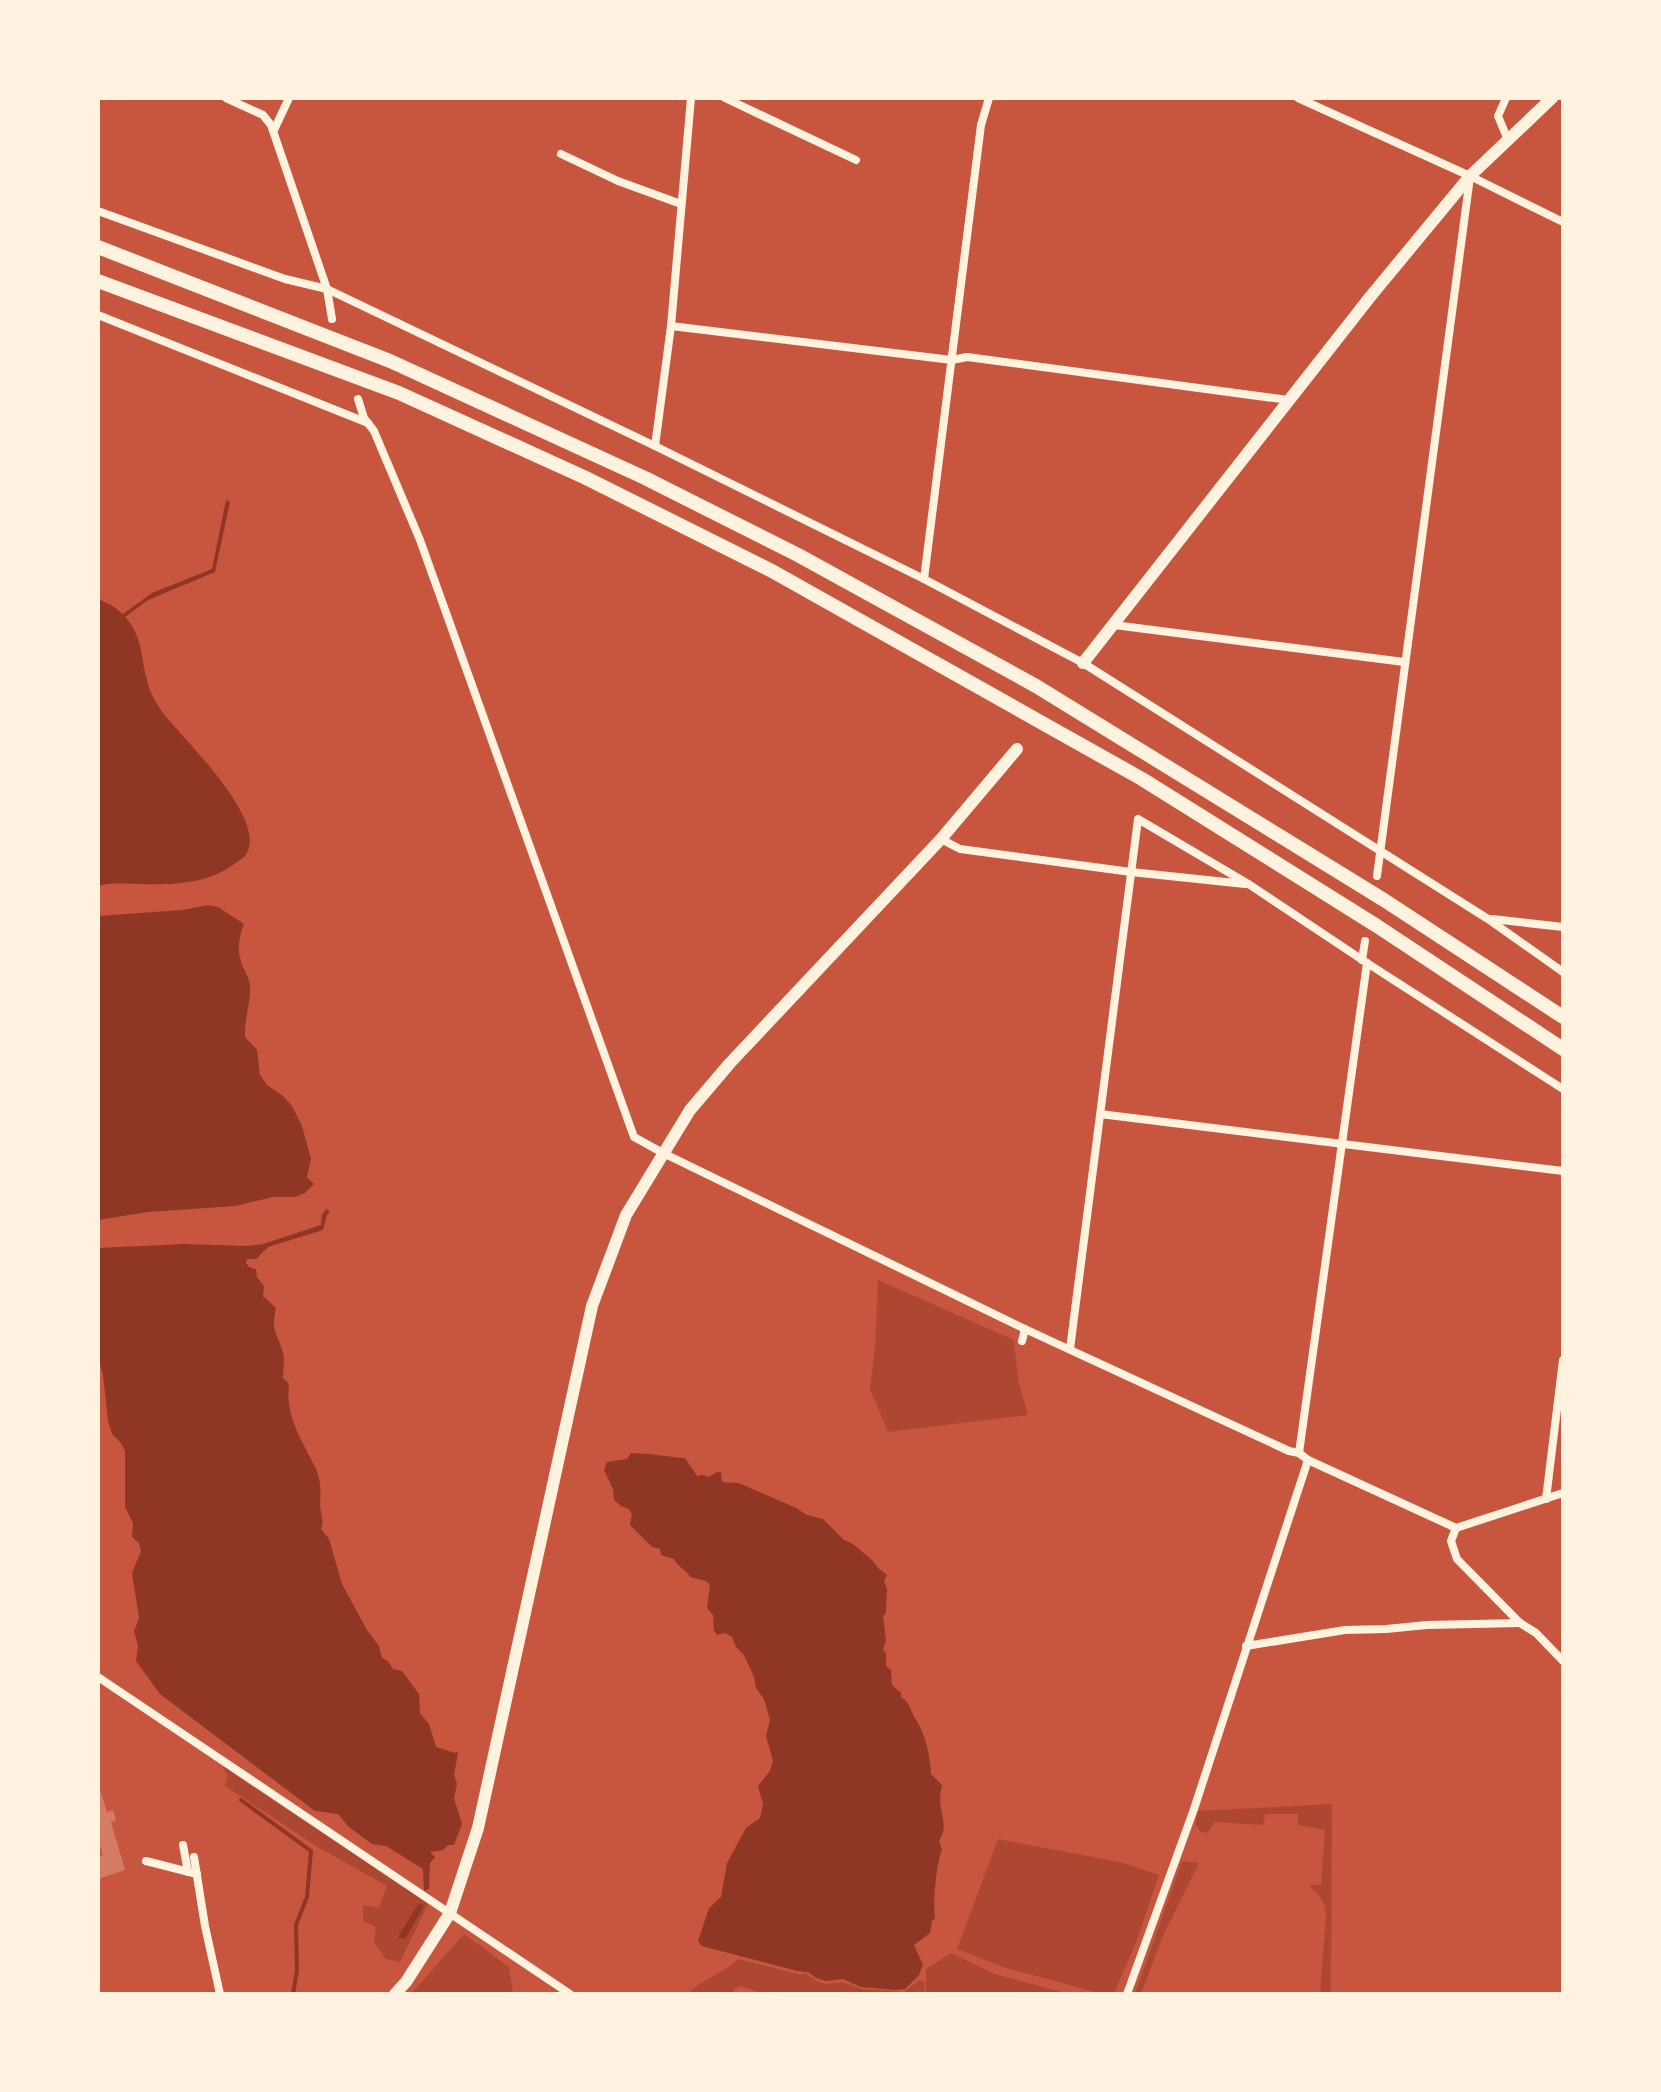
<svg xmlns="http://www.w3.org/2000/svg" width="1661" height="2092" font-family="'Libre Baskerville',serif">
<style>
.green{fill:#ae4732}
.water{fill:#8f3625}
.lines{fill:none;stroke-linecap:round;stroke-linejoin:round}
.stream{stroke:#8f3625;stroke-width:4}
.building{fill:#d67c66}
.minor{stroke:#fff3e0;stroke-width:8}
.primary{stroke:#fff3e0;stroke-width:12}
.motorway{stroke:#fff3e0;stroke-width:14}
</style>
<rect width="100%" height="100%" fill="#c8553d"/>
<g class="green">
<path d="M878,1280L1014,1340L1018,1380L1028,1415L888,1432L870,1389L875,1347Z"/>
<path d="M222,1767H226L428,1904L400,1962L386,1959L374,1942L376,1927L363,1921V1905L379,1908L387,1886L316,1846L225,1786L228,1776Z"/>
<path d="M1332,1804L1331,1994H1320L1326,1916C1324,1895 1320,1899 1309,1885H1321L1325,1830L1298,1825V1814H1265L1263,1825L1215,1822L1207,1833L1201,1832L1195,1824L1198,1811Z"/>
<path d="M998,1839L1120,1862L1159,1875L1137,1940L1115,1991L1111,1994H1102L1003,1967L957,1949Z"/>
<path d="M1182,1861L1199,1863L1162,1938L1141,1994H1135Z"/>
<path d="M464,1934L509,1967L513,1994H411Z"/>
<path d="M951,1953L995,1974L1069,1994H926V1969Z"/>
<path d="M738,1959L801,1975L806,1973L816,1981L826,1984L842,1982L862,1989L904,1992L920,1980L925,1982L924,1994H764L740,1986L733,1990L734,1994H687C703,1979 722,1974 738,1959Z"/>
</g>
<g class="water">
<path d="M226,500L230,502L215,572L148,600L125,617C142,634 141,658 147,680C149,691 156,703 163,713C182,738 271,821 245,856C241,860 234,864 230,867C204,884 171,885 141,884C127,884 112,882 98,886V599L111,605L123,614L152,593L212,569Z"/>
<path d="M208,905L218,907L244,924C239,936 237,949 241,962C244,971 249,976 250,986C251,1002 244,1019 245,1037L257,1050L260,1075L267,1085L283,1096L292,1106L302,1126L311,1159L307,1177L314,1184L305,1193L295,1197H273L235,1206L148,1212L98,1220V916L183,910Z"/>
<path d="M326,1209L330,1211L327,1215L323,1230L268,1247L256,1259H247L246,1263L249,1267L256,1269L257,1277L264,1286L263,1296L276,1308C271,1331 276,1331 283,1352C285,1359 283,1370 283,1378L289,1384C285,1417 302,1440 315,1467C321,1478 321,1493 320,1505C320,1514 325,1520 321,1529L329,1539L342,1584L367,1630L379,1646L382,1658L388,1661L393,1669L402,1671L419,1694L420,1713L429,1724L436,1747L455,1753L457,1751L458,1753L454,1775L457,1784L454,1798L462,1824L454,1845H448L443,1850L430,1852L435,1857L430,1863L429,1889L424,1891L423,1869L386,1846L372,1844L349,1827L338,1814L315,1811L160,1694L136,1661L138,1646L134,1631L139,1618L132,1573L141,1551L139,1543L132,1537L133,1523L125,1507V1451L121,1443L112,1434L108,1421L103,1375L98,1356V1248L184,1244L247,1246L263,1244L321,1225L322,1215Z"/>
<path d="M631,1453C650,1453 667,1457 685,1458L697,1476L703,1475L709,1477L717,1472H721L722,1482L739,1483L796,1508L807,1515L823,1519L844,1540L853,1544L873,1561L878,1568L887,1575L884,1581L887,1589L886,1613L883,1616L886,1640L883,1650L886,1653V1666L891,1670L892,1685L901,1693V1697C910,1702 910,1710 915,1718C925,1733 930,1754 931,1774L942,1785C941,1790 940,1794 940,1799C940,1815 949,1826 939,1841L942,1850C936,1864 933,1903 935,1918L932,1921L930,1933L914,1945L923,1965L919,1975L905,1989L895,1990L861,1987L843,1979L826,1981L816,1978L808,1972L797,1971L702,1946L698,1941L709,1908L721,1897L727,1863L746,1828L760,1818L763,1804L758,1786L770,1771L773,1761L766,1736L770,1720L764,1699L756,1688L754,1677L744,1655L736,1647L732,1637L725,1633L717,1635L714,1631L713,1615L707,1608L710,1585L706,1581L690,1577C686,1569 678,1568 674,1559L661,1555L660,1549L652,1547L630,1525L632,1514L629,1509L621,1506L614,1500L613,1489L604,1470L607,1462L627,1459Z"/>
<path d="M419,1903L424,1906L405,1939L398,1937Z"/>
</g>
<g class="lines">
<path class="stream" d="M241,1800L311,1851L307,1897L296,1925L297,1971L293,1994"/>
</g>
<path class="building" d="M98,1784L107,1812L113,1810L116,1820L111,1822L125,1870L98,1879V1857L103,1855L98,1839Z"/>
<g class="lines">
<g class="minor">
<path d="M226,98L263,115L271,125L327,289L332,319"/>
<path d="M725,98L856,160"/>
<path d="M1298,98L1470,176L1563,222"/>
<path d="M1506,98L1498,116L1508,140"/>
<path d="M274,130L289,98"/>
<path d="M561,154L618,181L681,204"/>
<path d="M98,211L285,279L327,289L655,446L924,579L1083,663L1488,919L1563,972"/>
<path d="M98,315L368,423"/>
<path d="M671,326L952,360L967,357L1288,400"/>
<path d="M358,399L364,418L374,431L420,540L634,1137L663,1153L1025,1329L1289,1451L1299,1453L1308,1460L1456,1528L1563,1493"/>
<path d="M655,446L671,326L691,98"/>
<path d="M924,579L981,125L989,98"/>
<path d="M1114,625L1404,662"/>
<path d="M941,839L960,849L1131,872L1245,884"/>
<path d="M1377,876L1470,177"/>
<path d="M1492,919L1563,927"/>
<path d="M1362,960L1365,941"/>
<path d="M1100,1114L1563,1171"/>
<path d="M1022,1341L1025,1329"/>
<path d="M1070,1349L1138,819L1250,885L1367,963L1563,1089"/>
<path d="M1299,1453L1367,963"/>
<path d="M1546,1499L1563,1360"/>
<path d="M1456,1528L1451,1541L1457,1559L1520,1623L1536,1633L1563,1661"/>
<path d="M1246,1646L1345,1630L1386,1629L1427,1625L1520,1623"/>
<path d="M98,1677L570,1994"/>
<path d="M183,1845L188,1872"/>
<path d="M194,1857L205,1926L220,1994"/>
<path d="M146,1861L197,1874"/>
<path d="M1127,1994L1194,1809L1308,1460"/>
</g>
<g class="primary">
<path d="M1083,663L1370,297L1470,176L1552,98"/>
<path d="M395,1994L406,1982L450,1913L478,1828L592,1306L626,1215L690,1110L730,1063L941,839L1017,749"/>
</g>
<g class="motorway">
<path d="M98,247L390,361L645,478L798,555L1036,686L1384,900L1563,1017"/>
<path d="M98,281L399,393L586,478L772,571L1142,779L1377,926L1563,1049"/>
</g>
</g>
<rect width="1661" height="2092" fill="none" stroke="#fff3e0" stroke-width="200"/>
</svg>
